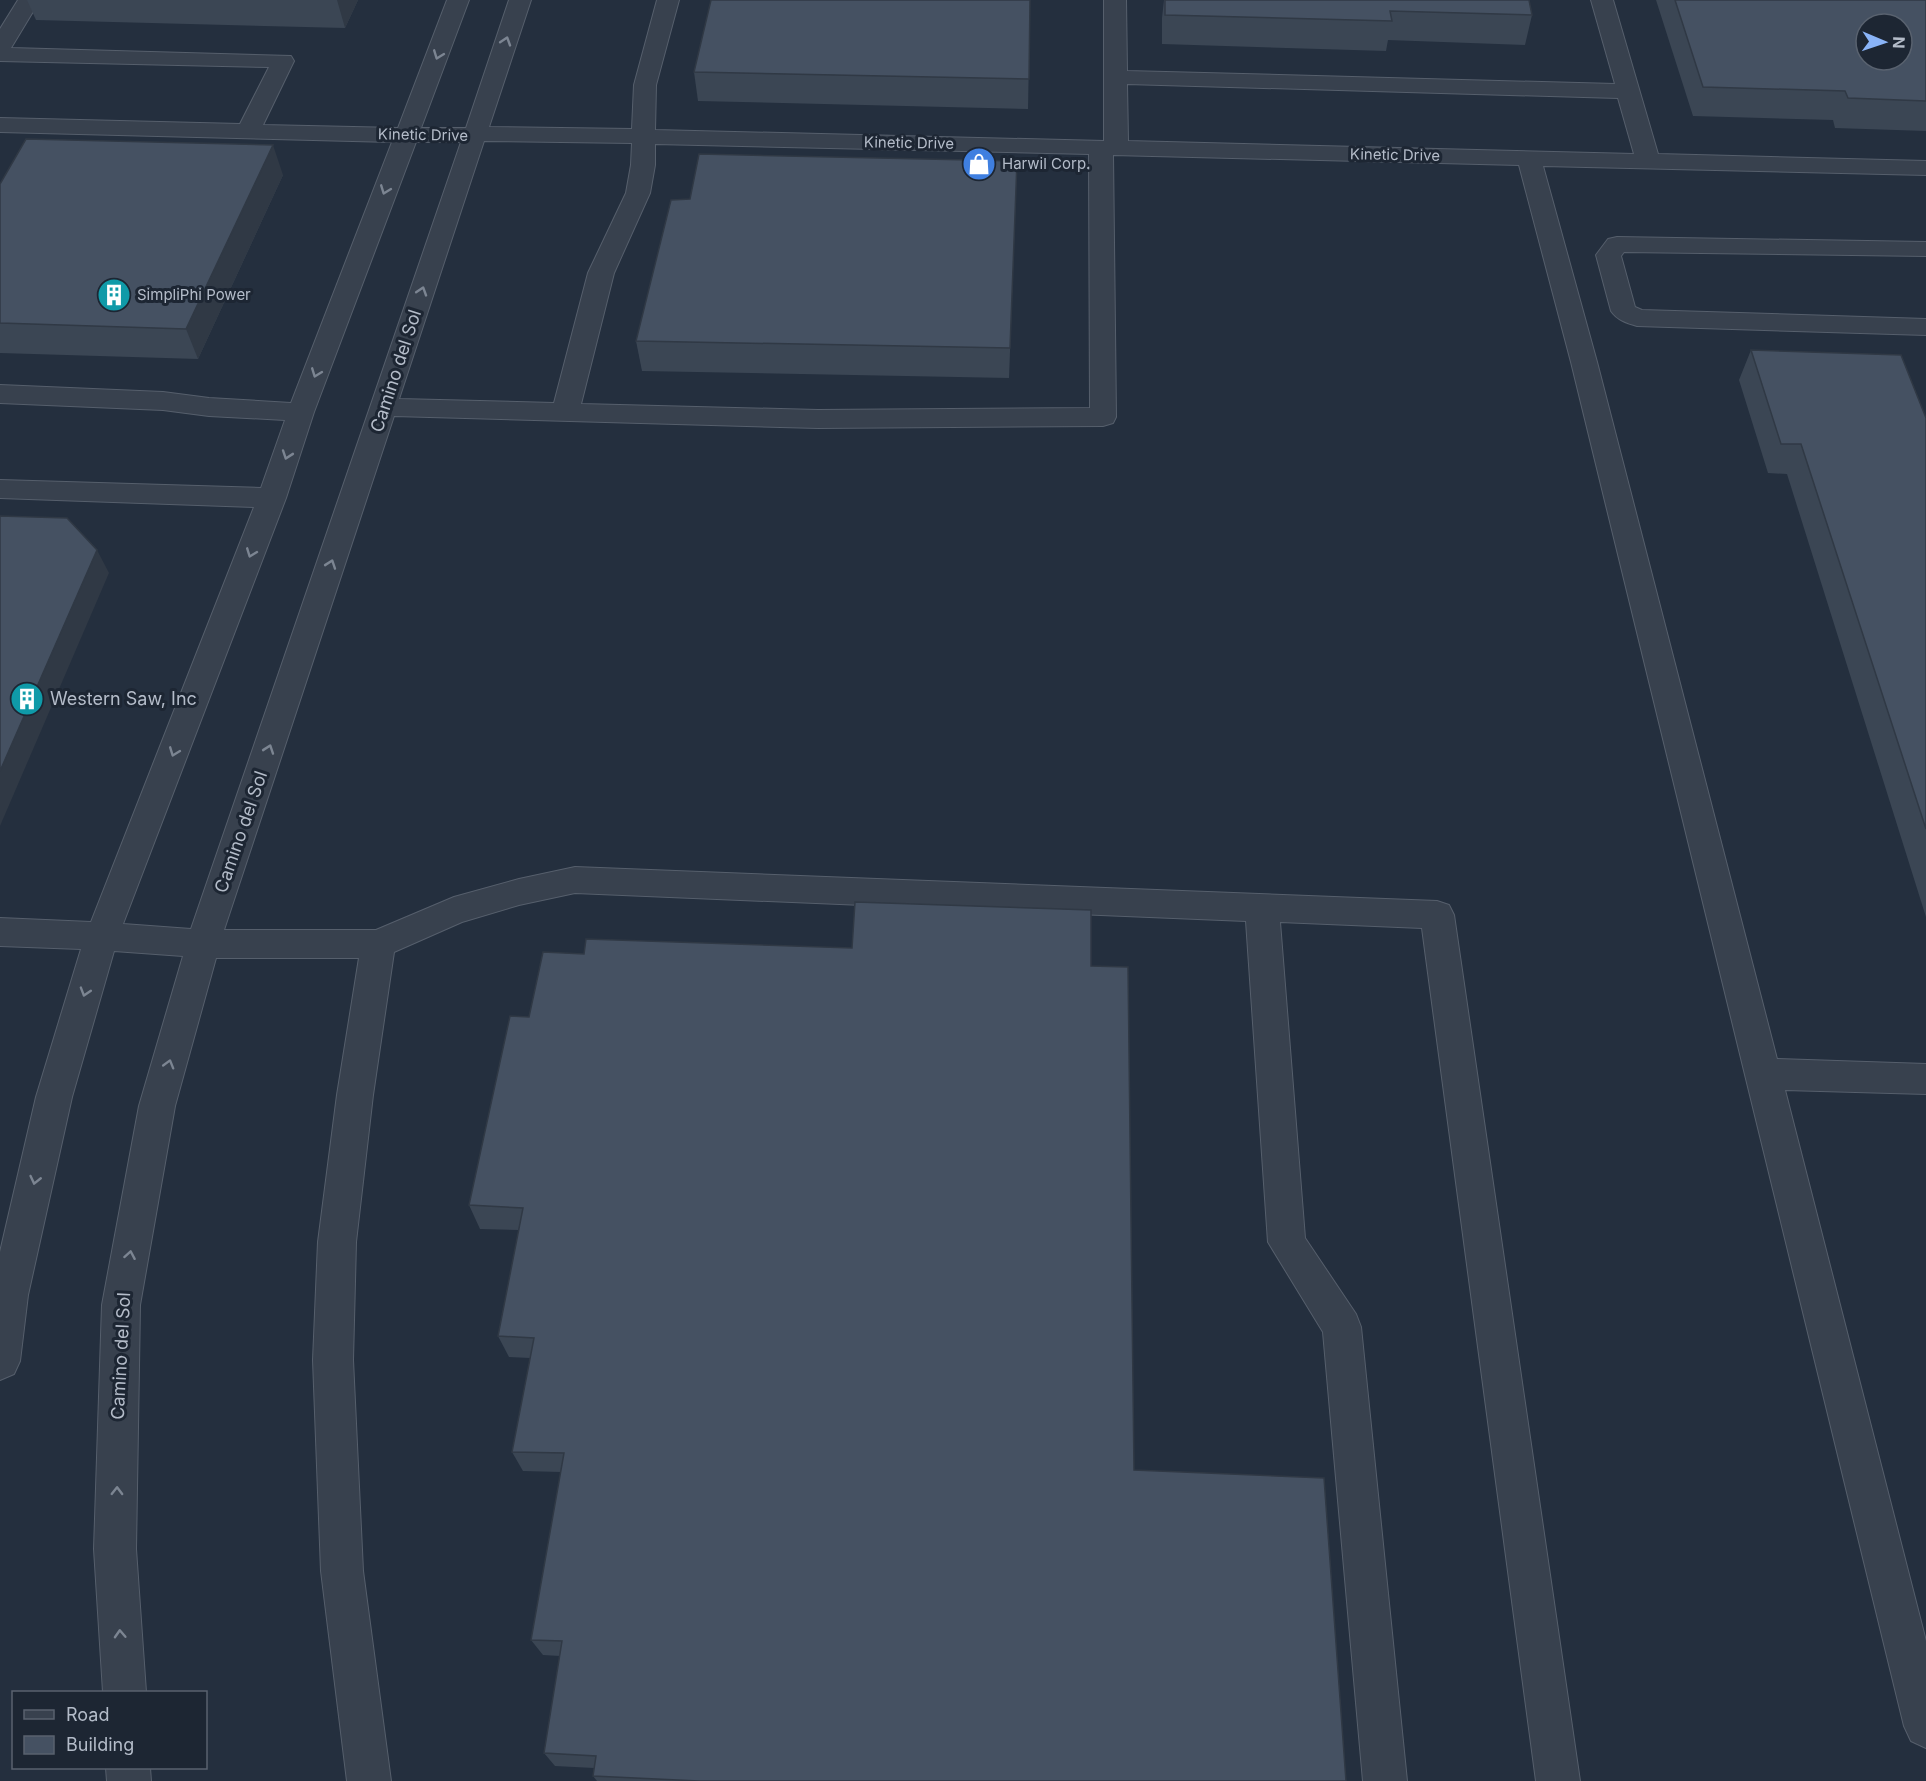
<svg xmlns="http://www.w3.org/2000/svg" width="1926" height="1781" font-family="Inter,sans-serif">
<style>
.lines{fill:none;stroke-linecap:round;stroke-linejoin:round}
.minor-casing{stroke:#565f6c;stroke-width:2}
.minor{fill:#38414e;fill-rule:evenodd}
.wall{fill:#3b4654}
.shaded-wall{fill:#303945}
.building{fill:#455162;stroke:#303945;stroke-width:1.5;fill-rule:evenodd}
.oneway{stroke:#7c8592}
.labels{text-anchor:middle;stroke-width:6;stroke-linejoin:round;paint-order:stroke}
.far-street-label{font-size:15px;fill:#b4bcc9;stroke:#1d2633}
.far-poi-label{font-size:15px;fill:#b4bcc9;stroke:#1d2633;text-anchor:start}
.street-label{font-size:18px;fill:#b4bcc9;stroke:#1d2633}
.poi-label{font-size:18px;fill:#b4bcc9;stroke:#1d2633;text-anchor:start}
</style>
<rect width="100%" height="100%" fill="#242f3e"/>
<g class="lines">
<g class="minor-casing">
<g id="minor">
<path d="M18,0H40L11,48L291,56L294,61L263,125L398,128L447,0H469L421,128H466L509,0H531L489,127L632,129L634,85L657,0H679L656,85L655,130L1104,141V0H1126L1127,71L1615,84L1591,0H1613L1658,154L1926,161V175L1543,166L1597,362L1777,1059L1926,1064V1094L1785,1090L1926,1641V1748L1911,1741L1904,1726L1571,362L1519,165L1113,155L1116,417L1113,423L1103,426L818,428L394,416L224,930H376L454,897L519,879L575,867L1437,901L1449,905L1454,915L1580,1781H1536L1422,928L1280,922L1305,1238L1356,1314L1361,1327L1407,1781H1363L1323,1332L1268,1242L1246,921L575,893L519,905L462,922L394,952L373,1095L356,1242L353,1360L363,1571L391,1781H347L321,1571L313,1360L318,1242L337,1095L359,958H216L175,1106L140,1305L136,1549L146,1692H103L94,1549L102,1305L139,1106L183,956L114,951L72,1097L28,1295L20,1361L14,1374L0,1380V1252L36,1097L81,949L0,946V918L91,922L254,507L0,498V480L261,488L285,420L209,416L163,410L0,403V385L163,392L209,398L291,403L392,142L0,132V118L240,124L269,67L0,61V29ZM1127,84L1618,98L1634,154L1128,141ZM484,141L632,143L631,165L626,193L588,273L554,403L399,399ZM416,142H461L191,929L123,924L286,498L314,412ZM655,144L1089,154L1090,408L818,410L581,404L614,273L650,193L655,165Z"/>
<path d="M1617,237L1926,242V256L1624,252L1621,256L1635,307L1642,310L1926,319V335L1637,326C1627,323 1617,320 1611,311L1596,255L1608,239Z"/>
<path d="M106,1768H150L151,1781H107Z"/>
</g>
</g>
<use href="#minor" class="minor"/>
</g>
<g class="wall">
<path d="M27,0H358L345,28L36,20Z"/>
<path d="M1030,0L1028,109L698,101L694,72Z"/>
<path d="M1164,0H1529L1532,15L1525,45L1388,40L1386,51L1162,44V18Z"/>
<path d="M1656,0H1926V131L1835,128L1833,120L1693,116Z"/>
<path d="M283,175L198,359L0,353V184Z"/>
<path d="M1016,191L1009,378L642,371L636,341Z"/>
<path d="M1751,350L1926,418V917L1787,474L1768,473L1739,380Z"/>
<path d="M584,954L1091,966L1134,1470L1346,1781H597L593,1776L594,1768L555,1766L544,1753L560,1656L543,1655L531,1640L561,1472L523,1471L512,1452L530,1358L509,1357L498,1336L519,1230L480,1229L469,1205L529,1017Z"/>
</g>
<g class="shaded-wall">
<path d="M337,0H358L345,28Z"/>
<path d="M273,145L283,175L198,359L186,329Z"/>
<path d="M97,550L109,573L0,826V771Z"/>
</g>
<g class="building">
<path d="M711,0H1030L1029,79L694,72Z"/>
<path d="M1165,0H1529L1532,15L1390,11L1392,21L1165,15Z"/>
<path d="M1675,0H1926V101L1848,98L1845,91L1703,87ZM1866,24H1902V60H1866Z"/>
<path d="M26,139L273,145L186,329L0,323V184Z"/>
<path d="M699,154L1017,161L1010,348L636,341L671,200L690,199Z"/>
<path d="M1751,350L1901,355L1926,418V829L1801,444H1781Z"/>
<path d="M0,516L67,518L97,550L0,771Z"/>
<path d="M855,902L1091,910V966L1128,967L1134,1470L1324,1478L1346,1781H699L593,1776L596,1756L544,1753L562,1641L531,1640L564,1453L512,1452L534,1338L498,1336L523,1208L469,1205L510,1016L529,1017L543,952L584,954L586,939L852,948Z"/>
</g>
<defs><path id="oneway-chevron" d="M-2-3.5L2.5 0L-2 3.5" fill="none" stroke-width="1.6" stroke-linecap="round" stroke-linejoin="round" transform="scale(1.5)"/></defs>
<g class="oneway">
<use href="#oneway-chevron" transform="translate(506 41) rotate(-72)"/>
<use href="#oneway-chevron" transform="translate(438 55) rotate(111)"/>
<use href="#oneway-chevron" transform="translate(385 190) rotate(111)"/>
<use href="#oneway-chevron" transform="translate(422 291) rotate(-72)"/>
<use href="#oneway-chevron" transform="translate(316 373) rotate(111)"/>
<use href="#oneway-chevron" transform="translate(287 455) rotate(109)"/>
<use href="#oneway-chevron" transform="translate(251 553) rotate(111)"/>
<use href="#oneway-chevron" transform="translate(331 564) rotate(-71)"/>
<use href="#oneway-chevron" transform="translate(269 749) rotate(-71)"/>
<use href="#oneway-chevron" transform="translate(174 752) rotate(111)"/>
<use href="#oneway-chevron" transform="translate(85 992) rotate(107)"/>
<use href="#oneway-chevron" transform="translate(169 1064) rotate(-74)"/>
<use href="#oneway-chevron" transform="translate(35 1180) rotate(103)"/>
<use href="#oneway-chevron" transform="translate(130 1255) rotate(-80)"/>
<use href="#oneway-chevron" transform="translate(117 1491) rotate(-89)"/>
<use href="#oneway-chevron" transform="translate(120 1634) rotate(-93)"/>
</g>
<defs>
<g id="shop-disc" transform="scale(1.725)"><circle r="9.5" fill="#3f7fe0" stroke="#1d2633"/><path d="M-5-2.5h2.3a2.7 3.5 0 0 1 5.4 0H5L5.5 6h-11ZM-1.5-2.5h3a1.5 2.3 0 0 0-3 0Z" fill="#fff"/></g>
<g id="building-disc" transform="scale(1.725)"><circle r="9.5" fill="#0f9aa8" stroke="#1d2633"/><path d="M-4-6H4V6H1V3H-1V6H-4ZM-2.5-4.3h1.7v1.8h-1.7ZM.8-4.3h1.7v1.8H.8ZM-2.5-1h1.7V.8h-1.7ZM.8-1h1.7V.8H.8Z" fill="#fff"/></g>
</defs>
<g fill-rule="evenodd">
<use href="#shop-disc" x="979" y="164"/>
<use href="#building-disc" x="114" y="295"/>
<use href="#building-disc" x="27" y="699"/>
</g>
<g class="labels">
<g class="far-street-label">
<text transform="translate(423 135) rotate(1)" y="5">Kinetic Drive</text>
<text transform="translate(909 143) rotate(1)" y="5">Kinetic Drive</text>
<text transform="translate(1395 155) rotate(1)" y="5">Kinetic Drive</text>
</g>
<g class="far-poi-label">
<text x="1002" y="169">Harwil Corp.</text>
<text x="137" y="300">SimpliPhi Power</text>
</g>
<g class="street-label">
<text transform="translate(396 371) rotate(-72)" y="6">Camino del Sol</text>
<text transform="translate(241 832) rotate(-71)" y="6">Camino del Sol</text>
<text transform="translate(121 1356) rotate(-87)" y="6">Camino del Sol</text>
</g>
<g class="poi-label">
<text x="50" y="705">Western Saw, Inc</text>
</g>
</g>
<rect x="12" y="1691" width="195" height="78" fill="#1d2633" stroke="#59626f" stroke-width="1.5"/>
<rect x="24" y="1710" width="30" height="9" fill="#38414e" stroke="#59626f" stroke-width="1.5"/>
<text x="66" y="1721" font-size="18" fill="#b4bcc9">Road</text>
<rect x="24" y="1736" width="30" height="18" fill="#455162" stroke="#59626f" stroke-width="1.5"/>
<text x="66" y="1751" font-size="18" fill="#b4bcc9">Building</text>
<g transform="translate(1884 42) rotate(92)"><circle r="28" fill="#1d2633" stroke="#59626f" stroke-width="1.5"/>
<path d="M0-4.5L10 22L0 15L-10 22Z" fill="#8ab4f8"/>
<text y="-9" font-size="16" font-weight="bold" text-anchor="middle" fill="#b4bcc9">N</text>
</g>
</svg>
